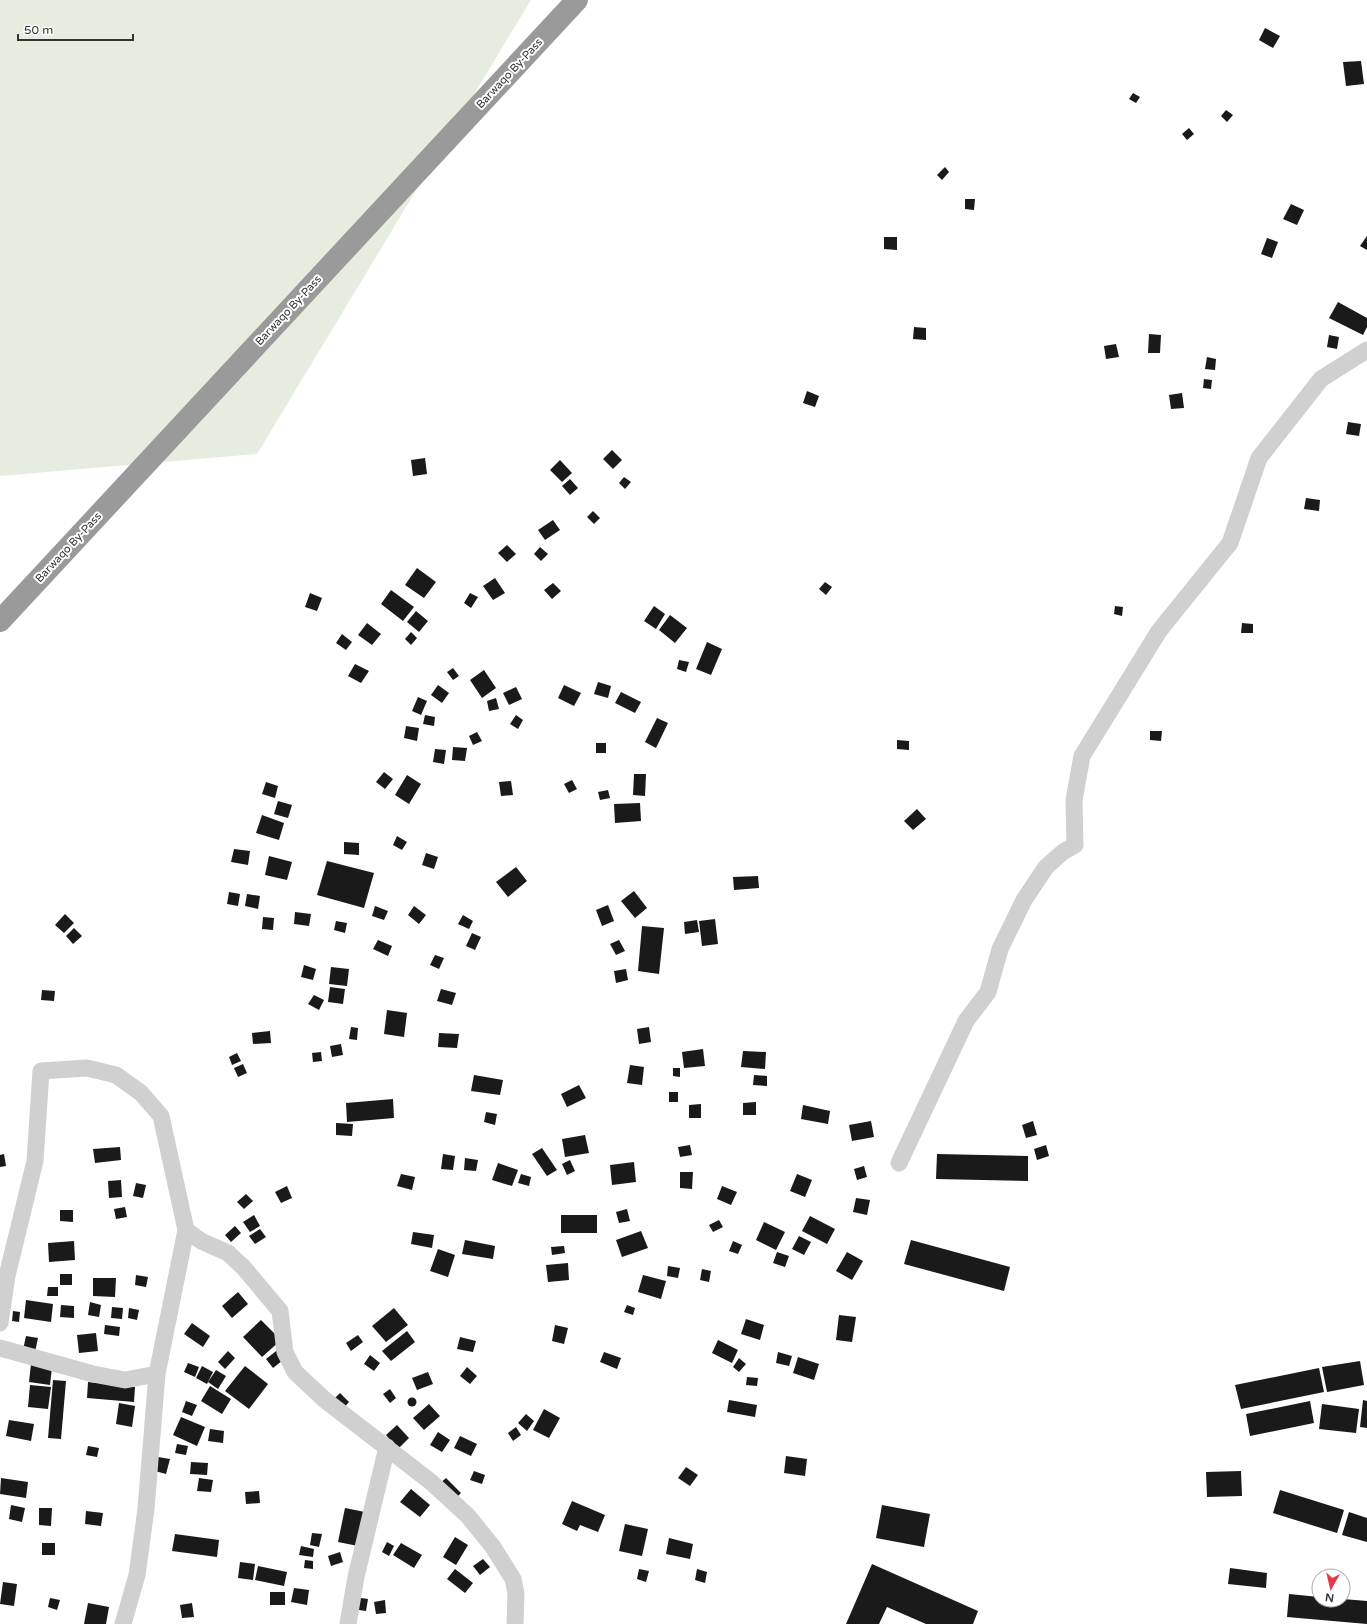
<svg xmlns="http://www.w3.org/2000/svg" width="1367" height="1624" font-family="'Varela Round',sans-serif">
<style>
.green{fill:#e6ecdf}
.building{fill:#1a1a1a}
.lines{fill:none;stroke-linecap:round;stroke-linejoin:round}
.minor{stroke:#d0d0d0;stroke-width:17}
.highway{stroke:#9a9a9a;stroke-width:22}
.labels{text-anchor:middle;stroke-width:4;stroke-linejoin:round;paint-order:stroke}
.street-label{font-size:11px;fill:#333;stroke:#fff}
</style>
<rect width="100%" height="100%" fill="#fff"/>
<path class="green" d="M0,0H531L257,454L0,476Z"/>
<g class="building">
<path d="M1265,28L1280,36L1273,48L1259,40Z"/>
<path d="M1361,61L1364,84L1346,86L1343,62Z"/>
<path d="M1133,93L1140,97L1136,103L1129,99Z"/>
<path d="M1226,110L1233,115L1227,122L1221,116Z"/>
<path d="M1189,128L1194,134L1187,140L1182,134Z"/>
<path d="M945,167L949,172L942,180L937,175Z"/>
<path d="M965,199H975L974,210L965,209Z"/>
<path d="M1291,204L1304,210L1297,225L1283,219Z"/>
<path d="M1367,236V250L1360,246Z"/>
<path d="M884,237H897V250L884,249Z"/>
<path d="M1267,238L1278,242L1272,258L1261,254Z"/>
<path d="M1338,302L1367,318V327L1363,335L1329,318Z"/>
<path d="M914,327L926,328V340L913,339Z"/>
<path d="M1149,334L1161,335L1160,353H1148Z"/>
<path d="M1329,335L1339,337L1337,349L1327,347Z"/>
<path d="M1116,344L1119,357L1106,359L1104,346Z"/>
<path d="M1207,357L1216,359L1215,370L1205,369Z"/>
<path d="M1204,379L1212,380L1211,389L1203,388Z"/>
<path d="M807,391L819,396L815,407L803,403Z"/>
<path d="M1182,393L1184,408L1171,409L1169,395Z"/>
<path d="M1348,422L1361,424L1359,436L1346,434Z"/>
<path d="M612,450L622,460L613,469L603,459Z"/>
<path d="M425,458L427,474L413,476L411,460Z"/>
<path d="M560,460L572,473L562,482L550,470Z"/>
<path d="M624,477L631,482L625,489L619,483Z"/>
<path d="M570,479L578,488L570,495L562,486Z"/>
<path d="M1306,498L1320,500L1319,511L1304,509Z"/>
<path d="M593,511L600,518L594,524L587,517Z"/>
<path d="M553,520L560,530L545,540L538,530Z"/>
<path d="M507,545L516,554L507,562L498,553Z"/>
<path d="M540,547L548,554L541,561L534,554Z"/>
<path d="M417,568L436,582L424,598L405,585Z"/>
<path d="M495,578L505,593L493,600L483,586Z"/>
<path d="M825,582L832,587L826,595L819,589Z"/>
<path d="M553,583L561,591L552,599L544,590Z"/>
<path d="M391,590L414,607L403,621L381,604Z"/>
<path d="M310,593L322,598L317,611L305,607Z"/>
<path d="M470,593L478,597L471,608L464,603Z"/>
<path d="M654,606L665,614L656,629L644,621Z"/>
<path d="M1115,606L1123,607L1122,616L1114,614Z"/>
<path d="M416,611L428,621L419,632L407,622Z"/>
<path d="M670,615L687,628L675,643L659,630Z"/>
<path d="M367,623L381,634L372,645L358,635Z"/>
<path d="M1242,623L1253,624V633H1241Z"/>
<path d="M411,632L417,638L411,645L405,639Z"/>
<path d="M342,634L352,642L346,650L336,643Z"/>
<path d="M707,642L722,649L711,675L696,669Z"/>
<path d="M679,660L689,662L686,672L677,669Z"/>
<path d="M355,664L369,671L361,683L348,676Z"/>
<path d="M453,668L459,676L453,680L447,672Z"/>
<path d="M484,670L496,688L482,698L470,680Z"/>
<path d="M598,682L611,686L608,698L594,694Z"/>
<path d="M438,685L449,693L442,703L431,695Z"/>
<path d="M564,685L581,693L574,706L558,698Z"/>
<path d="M516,687L522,699L509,705L503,693Z"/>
<path d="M621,692L641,702L635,713L615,703Z"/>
<path d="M418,697L427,701L421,715L412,711Z"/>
<path d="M496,698L499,709L489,711L487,701Z"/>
<path d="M425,715L435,717L434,726L423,724Z"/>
<path d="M516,715L523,720L518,729L510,724Z"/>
<path d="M657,718L668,723L656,748L645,742Z"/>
<path d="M406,726L419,728L417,741L404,738Z"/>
<path d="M1150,731H1162L1161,741L1150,740Z"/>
<path d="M477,732L482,741L473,745L469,736Z"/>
<path d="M897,740L909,741V750L897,749Z"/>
<rect x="596" y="743" width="10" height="10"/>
<path d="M453,747L467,748L465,761L452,760Z"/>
<path d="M435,749L446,750L444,764L433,762Z"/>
<path d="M384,772L393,779L385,789L376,782Z"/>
<path d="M634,774H646L645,796L633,795Z"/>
<path d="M407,775L421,784L409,804L395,795Z"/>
<path d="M572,780L577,789L569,793L564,784Z"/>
<path d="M511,781L513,795L501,796L499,782Z"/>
<path d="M266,782L278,786L275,798L262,794Z"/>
<path d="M608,790L610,798L600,800L598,792Z"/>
<path d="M278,801L292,805L288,818L274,814Z"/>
<path d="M640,803L641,821L615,823L614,804Z"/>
<path d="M917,809L926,819L913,830L904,821Z"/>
<path d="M262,815L284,823L279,840L256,833Z"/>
<path d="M397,836L407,842L402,850L393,845Z"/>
<path d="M344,842L359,843V855L344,854Z"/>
<path d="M234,849L250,851L248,865L231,862Z"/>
<path d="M426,853L438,857L434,869L422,865Z"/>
<path d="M269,856L292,862L287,880L265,875Z"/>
<path d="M327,861L374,873L364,908L317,895Z"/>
<path d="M516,867L527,881L508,897L496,882Z"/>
<path d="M758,876L759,888L734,890L733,877Z"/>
<path d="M634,891L647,908L635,918L621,901Z"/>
<path d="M229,892L240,894L238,906L227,904Z"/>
<path d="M247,894L260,896L258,909L245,906Z"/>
<path d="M608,905L614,921L602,926L596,910Z"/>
<path d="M375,906L388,911L384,920L372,916Z"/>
<path d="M414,906L426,915L419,924L408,915Z"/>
<path d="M295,912L311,914L309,926L294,924Z"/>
<path d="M65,914L74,923L64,933L55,925Z"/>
<path d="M463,915L473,921L469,929L458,924Z"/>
<path d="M263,917L274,918L273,930L262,929Z"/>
<path d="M715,919L718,944L702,946L699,921Z"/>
<path d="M697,920L699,932L685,934L684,922Z"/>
<path d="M336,921L347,923L345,933L334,930Z"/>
<path d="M642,926L664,928L659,974L638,971Z"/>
<path d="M74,928L82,936L73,944L66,936Z"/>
<path d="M472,933L481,937L475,950L466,946Z"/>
<path d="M378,940L392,946L388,956L373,949Z"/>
<path d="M619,940L625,951L616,955L610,944Z"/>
<path d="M435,955L444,958L439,969L430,965Z"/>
<path d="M304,965L316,969L313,980L301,977Z"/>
<path d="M331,967L349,969L347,986L329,984Z"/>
<path d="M626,969L628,980L616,983L614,971Z"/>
<path d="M330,987L345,989L343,1004L328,1002Z"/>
<path d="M441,989L456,993L452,1005L437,1001Z"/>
<path d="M42,990L55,991L54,1001L41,1000Z"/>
<path d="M314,995L324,1000L319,1010L308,1004Z"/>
<path d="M387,1010L407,1013L404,1037L384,1034Z"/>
<path d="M351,1027L358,1028L357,1040L349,1039Z"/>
<path d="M649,1027L651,1042L639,1044L637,1029Z"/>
<path d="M270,1031L271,1043L253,1044L252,1033Z"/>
<path d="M439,1033L459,1034L457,1048L438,1047Z"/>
<path d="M341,1044L343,1055L332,1057L330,1046Z"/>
<path d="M703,1049L705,1066L684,1068L682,1052Z"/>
<path d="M743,1051L766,1052L765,1069L741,1067Z"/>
<path d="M321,1052L322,1061L313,1062L312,1053Z"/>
<path d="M237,1053L241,1061L232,1065L229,1057Z"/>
<path d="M243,1064L247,1073L238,1077L234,1068Z"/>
<path d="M630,1065L644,1067L642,1085L627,1083Z"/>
<path d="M673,1068H680V1077L673,1076Z"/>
<path d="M474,1075L503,1080L500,1095L471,1091Z"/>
<path d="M754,1075L767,1076V1086L753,1085Z"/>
<path d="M579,1085L586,1098L567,1107L561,1094Z"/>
<rect x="669" y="1092" width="9" height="10"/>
<path d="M393,1099L394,1118L347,1122L346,1103Z"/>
<path d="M756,1102V1115H743V1103Z"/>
<path d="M701,1104V1118H689V1105Z"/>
<path d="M803,1105L830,1111L828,1124L801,1119Z"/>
<path d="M486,1112L497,1114L495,1125L484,1122Z"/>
<path d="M871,1121L874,1137L852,1141L849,1125Z"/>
<path d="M1033,1121L1037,1135L1026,1138L1022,1125Z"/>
<path d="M336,1123L353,1124L352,1136L336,1135Z"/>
<path d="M585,1135L589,1153L565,1157L562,1139Z"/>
<path d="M690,1145L692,1155L680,1157L678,1147Z"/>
<path d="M1046,1145L1049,1156L1037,1160L1034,1149Z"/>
<path d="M120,1147L121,1160L95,1163L93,1149Z"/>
<path d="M542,1148L557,1170L547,1176L532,1154Z"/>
<path d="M4,1154L6,1166L0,1167V1155Z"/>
<path d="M443,1154L455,1156L453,1170L441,1169Z"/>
<path d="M937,1154L1028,1156V1181L936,1179Z"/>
<path d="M465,1158L478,1160L476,1171L464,1170Z"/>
<path d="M570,1160L575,1171L567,1175L562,1164Z"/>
<path d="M634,1162L636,1182L612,1185L610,1165Z"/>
<path d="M498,1163L518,1170L512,1186L492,1180Z"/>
<path d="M864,1166L867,1177L857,1180L854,1169Z"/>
<path d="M680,1172H693L692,1189L680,1188Z"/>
<path d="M401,1174L415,1177L412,1190L397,1186Z"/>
<path d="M521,1174L531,1177L529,1186L518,1183Z"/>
<path d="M797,1174L812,1180L805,1197L790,1191Z"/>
<path d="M121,1180L122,1197L109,1198L108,1181Z"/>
<path d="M136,1183L146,1185L143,1198L133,1196Z"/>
<path d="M287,1186L292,1198L281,1203L275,1192Z"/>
<path d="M722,1186L737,1192L731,1205L717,1199Z"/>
<path d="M246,1194L253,1201L244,1209L237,1202Z"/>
<path d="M856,1198L870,1200L867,1215L853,1212Z"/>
<path d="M125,1207L127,1217L116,1219L114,1209Z"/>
<path d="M627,1209L630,1221L619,1223L616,1212Z"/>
<path d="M60,1210H73V1222L60,1221Z"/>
<path d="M254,1215L260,1226L250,1232L243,1222Z"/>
<rect x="561" y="1215" width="36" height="18"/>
<path d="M810,1216L835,1229L827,1244L802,1231Z"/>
<path d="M719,1220L723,1227L713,1232L709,1225Z"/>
<path d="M764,1222L785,1232L776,1250L756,1240Z"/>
<path d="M235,1226L241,1233L231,1242L225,1235Z"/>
<path d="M260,1229L266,1237L255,1244L249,1236Z"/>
<path d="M641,1231L648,1248L622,1257L616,1240Z"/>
<path d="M413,1232L434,1235L432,1248L411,1244Z"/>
<path d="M799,1236L811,1242L804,1255L792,1249Z"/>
<path d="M465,1240L495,1246L493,1259L462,1254Z"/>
<path d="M911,1240L1010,1267L1004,1291L904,1264Z"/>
<path d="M74,1241L75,1260L49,1262L48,1243Z"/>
<path d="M733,1241L742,1245L738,1254L729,1251Z"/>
<path d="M564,1246L565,1253L552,1255L551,1247Z"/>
<path d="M438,1249L455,1255L448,1277L430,1271Z"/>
<path d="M777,1252L789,1256L785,1267L773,1263Z"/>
<path d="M847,1252L863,1261L852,1280L836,1271Z"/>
<path d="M568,1263L569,1280L548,1282L546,1265Z"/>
<path d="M668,1266L680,1268L678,1278L667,1276Z"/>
<path d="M702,1269L711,1271L709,1282L700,1280Z"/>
<rect x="60" y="1274" width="12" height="11"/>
<path d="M136,1275L148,1277L146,1287L135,1285Z"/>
<path d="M643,1275L666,1281L661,1299L638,1292Z"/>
<path d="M93,1278H116L115,1297L93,1296Z"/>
<path d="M48,1287H58V1296H47Z"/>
<path d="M238,1292L248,1304L232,1318L222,1306Z"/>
<path d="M26,1300L53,1304L51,1322L24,1318Z"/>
<path d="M90,1302L101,1305L99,1317L88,1315Z"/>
<path d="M61,1305L74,1306V1318L60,1317Z"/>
<path d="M627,1305L635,1308L633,1315L624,1312Z"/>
<path d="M112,1307L123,1308L122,1319L111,1318Z"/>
<path d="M129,1308L139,1310L137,1320L128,1318Z"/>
<path d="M394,1308L408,1325L386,1342L372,1326Z"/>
<path d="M13,1311L20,1312L19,1322L12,1321Z"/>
<path d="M839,1315L856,1317L852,1342L836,1340Z"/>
<path d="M746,1319L764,1325L760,1340L741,1334Z"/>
<path d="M261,1320L281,1340L262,1357L243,1337Z"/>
<path d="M192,1323L210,1336L203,1347L184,1334Z"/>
<path d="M105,1325L120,1327L119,1336L104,1334Z"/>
<path d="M555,1325L568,1328L564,1344L552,1341Z"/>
<path d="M407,1331L415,1342L391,1361L382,1351Z"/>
<path d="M96,1333L98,1351L79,1353L77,1335Z"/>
<path d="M358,1335L363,1342L351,1351L346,1343Z"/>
<path d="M26,1336L38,1338L35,1352L23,1350Z"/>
<path d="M460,1337L476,1341L473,1352L457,1349Z"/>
<path d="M718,1340L738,1350L732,1363L712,1353Z"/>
<path d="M280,1348L287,1357L273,1368L266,1359Z"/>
<path d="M228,1351L235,1358L225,1369L218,1362Z"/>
<path d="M604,1352L621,1358L617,1369L600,1362Z"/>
<path d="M778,1352L792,1356L789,1366L776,1363Z"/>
<path d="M370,1355L380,1363L374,1371L364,1364Z"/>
<path d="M798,1357L819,1364L814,1380L793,1373Z"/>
<path d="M739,1358L746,1364L739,1372L733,1367Z"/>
<path d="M1360,1361L1364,1385L1327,1392L1322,1367Z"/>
<path d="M188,1363L199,1367L195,1377L184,1372Z"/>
<path d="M31,1364L52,1367L50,1385L29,1382Z"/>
<path d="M202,1366L213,1372L207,1384L196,1378Z"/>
<path d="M245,1366L268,1384L249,1409L225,1391Z"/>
<path d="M467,1367L477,1376L470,1384L460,1376Z"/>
<path d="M1319,1368L1324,1392L1241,1409L1235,1385Z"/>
<path d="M216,1370L226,1376L218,1389L208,1382Z"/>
<path d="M428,1372L433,1384L417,1390L412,1378Z"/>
<path d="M747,1377L758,1378L757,1386L746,1385Z"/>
<path d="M53,1380L66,1381L61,1439L48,1438Z"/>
<path d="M88,1382L135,1387L134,1402L87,1398Z"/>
<path d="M30,1385L51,1387L48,1409L28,1407Z"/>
<path d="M210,1386L231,1399L222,1414L201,1401Z"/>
<path d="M390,1389L396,1398L390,1403L383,1394Z"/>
<path d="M340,1393L349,1402L342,1410L332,1401Z"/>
<circle cx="412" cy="1402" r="4.5"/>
<path d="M729,1400L757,1405L755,1417L727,1412Z"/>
<path d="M1363,1400L1367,1401V1428L1360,1427Z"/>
<path d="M186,1401L197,1405L192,1416L182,1412Z"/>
<path d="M1310,1401L1314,1423L1250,1436L1246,1414Z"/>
<path d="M119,1403L135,1406L132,1427L116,1424Z"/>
<path d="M429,1404L440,1416L424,1430L413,1418Z"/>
<path d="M1322,1404L1359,1409L1356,1433L1319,1429Z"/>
<path d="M544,1409L560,1418L549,1438L533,1430Z"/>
<path d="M526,1414L534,1421L527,1431L518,1423Z"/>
<path d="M181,1417L205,1427L197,1446L173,1435Z"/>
<path d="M9,1420L34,1424L31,1441L6,1436Z"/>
<path d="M397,1425L409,1438L398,1449L386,1435Z"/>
<path d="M516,1427L521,1435L513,1441L508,1433Z"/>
<path d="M210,1429L224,1431L223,1443L208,1441Z"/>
<path d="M438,1432L450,1440L442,1452L430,1445Z"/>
<path d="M460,1436L477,1444L471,1456L454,1448Z"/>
<path d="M177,1444L188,1446L186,1455L175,1453Z"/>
<path d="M88,1446L99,1448L97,1457L86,1455Z"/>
<path d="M786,1456L807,1459L805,1476L784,1473Z"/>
<path d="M158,1457L170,1459L166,1474L155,1471Z"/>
<path d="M191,1462L208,1463L207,1475L190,1474Z"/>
<path d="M686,1467L698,1475L690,1486L678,1478Z"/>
<path d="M474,1471L485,1475L482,1484L470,1480Z"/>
<path d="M1241,1471L1242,1496L1207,1497L1206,1472Z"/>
<path d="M1,1478L28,1482L26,1498L0,1494Z"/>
<path d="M199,1478L213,1480L211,1492L197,1491Z"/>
<path d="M446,1478L461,1493L453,1501L438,1485Z"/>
<path d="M411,1489L430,1505L420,1517L400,1502Z"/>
<path d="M1280,1490L1344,1510L1337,1533L1273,1513Z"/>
<path d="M259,1491L260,1503L246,1504L245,1492Z"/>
<path d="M572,1501L605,1515L598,1532L580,1525L577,1531L562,1524Z"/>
<path d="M11,1505L25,1508L22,1522L9,1519Z"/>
<path d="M882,1505L930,1514L924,1547L876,1538Z"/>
<path d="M39,1508H52L51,1526L39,1525Z"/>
<path d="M345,1508L365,1512L358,1546L338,1542Z"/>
<path d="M86,1511L103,1513L101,1526L85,1524Z"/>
<path d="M1349,1512L1367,1518V1542L1342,1535Z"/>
<path d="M625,1524L648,1529L642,1556L619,1551Z"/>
<path d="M312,1533L322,1534L319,1547L310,1545Z"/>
<path d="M175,1534L219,1540L217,1557L172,1551Z"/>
<path d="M455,1537L468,1545L456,1565L443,1557Z"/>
<path d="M669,1538L693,1544L690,1559L666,1554Z"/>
<path d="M387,1542L394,1546L389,1556L382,1552Z"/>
<rect x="42" y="1543" width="13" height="12"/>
<path d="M401,1543L422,1555L414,1568L393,1555Z"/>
<path d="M301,1546L314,1549L313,1557L299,1555Z"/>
<path d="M340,1552L343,1562L331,1566L328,1556Z"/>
<path d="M483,1559L490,1567L480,1575L473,1566Z"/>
<path d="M305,1560L313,1561V1569L304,1568Z"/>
<path d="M240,1562L255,1564L253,1580L238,1578Z"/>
<path d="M872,1564L978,1611L973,1624H926L887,1607L879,1624H846Z"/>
<path d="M258,1566L287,1572L284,1586L255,1580Z"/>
<path d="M1230,1568L1267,1573L1266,1588L1228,1584Z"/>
<path d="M455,1569L473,1583L465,1593L447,1579Z"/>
<path d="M639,1569L649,1571L646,1582L637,1579Z"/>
<path d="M697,1569L707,1572L705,1583L695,1580Z"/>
<path d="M3,1582L17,1584L14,1606L0,1604Z"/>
<path d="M294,1588L309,1590L307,1605L291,1602Z"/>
<rect x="270" y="1592" width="15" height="13"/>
<path d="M1289,1594L1319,1597V1600L1343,1599L1367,1601V1624L1287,1617Z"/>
<path d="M354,1597L368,1599L366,1611L352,1609Z"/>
<path d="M50,1598L60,1600L57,1610L48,1607Z"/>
<path d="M385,1600L386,1613L376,1614L374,1602Z"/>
<path d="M88,1603L109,1607L106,1624H84Z"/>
<path d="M192,1603L194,1617L182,1618L180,1605Z"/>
</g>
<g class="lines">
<g class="minor">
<path d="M899,1163L966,1021L988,992L1000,949L1024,900L1046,867L1063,852L1075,845L1074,800L1082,756L1159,631L1230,543L1259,458L1321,379L1367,350"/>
<path d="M0,1323L7,1276L35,1161L41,1071L87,1068L116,1075L141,1093L161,1116L186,1230L201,1241L228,1253L244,1268L280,1311L285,1352L295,1372L325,1400L431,1482L468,1516L493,1547L513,1579L516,1593L515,1624"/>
<path d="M0,1348L93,1374L125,1380L157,1374"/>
<path d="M123,1624L137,1575L146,1509L157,1374L186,1230"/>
<path d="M348,1624L356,1577L387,1447"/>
</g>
<path class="highway" d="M0,621L577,0"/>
</g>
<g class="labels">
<g class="street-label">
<text transform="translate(509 73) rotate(-47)" y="4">Barwaqo By-Pass</text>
<text transform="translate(288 310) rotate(-47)" y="4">Barwaqo By-Pass</text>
<text transform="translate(68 547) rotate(-47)" y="4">Barwaqo By-Pass</text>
</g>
</g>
<g transform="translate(1331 1588) rotate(188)"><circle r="19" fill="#ffffff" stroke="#adadad"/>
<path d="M0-3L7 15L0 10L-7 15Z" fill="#e63946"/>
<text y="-6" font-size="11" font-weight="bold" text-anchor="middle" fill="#333333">N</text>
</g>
<path d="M18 34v6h115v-6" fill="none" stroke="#333333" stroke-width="2"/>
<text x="24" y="34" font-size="12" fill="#333333" stroke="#ffffff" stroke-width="3" paint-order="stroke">50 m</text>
</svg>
